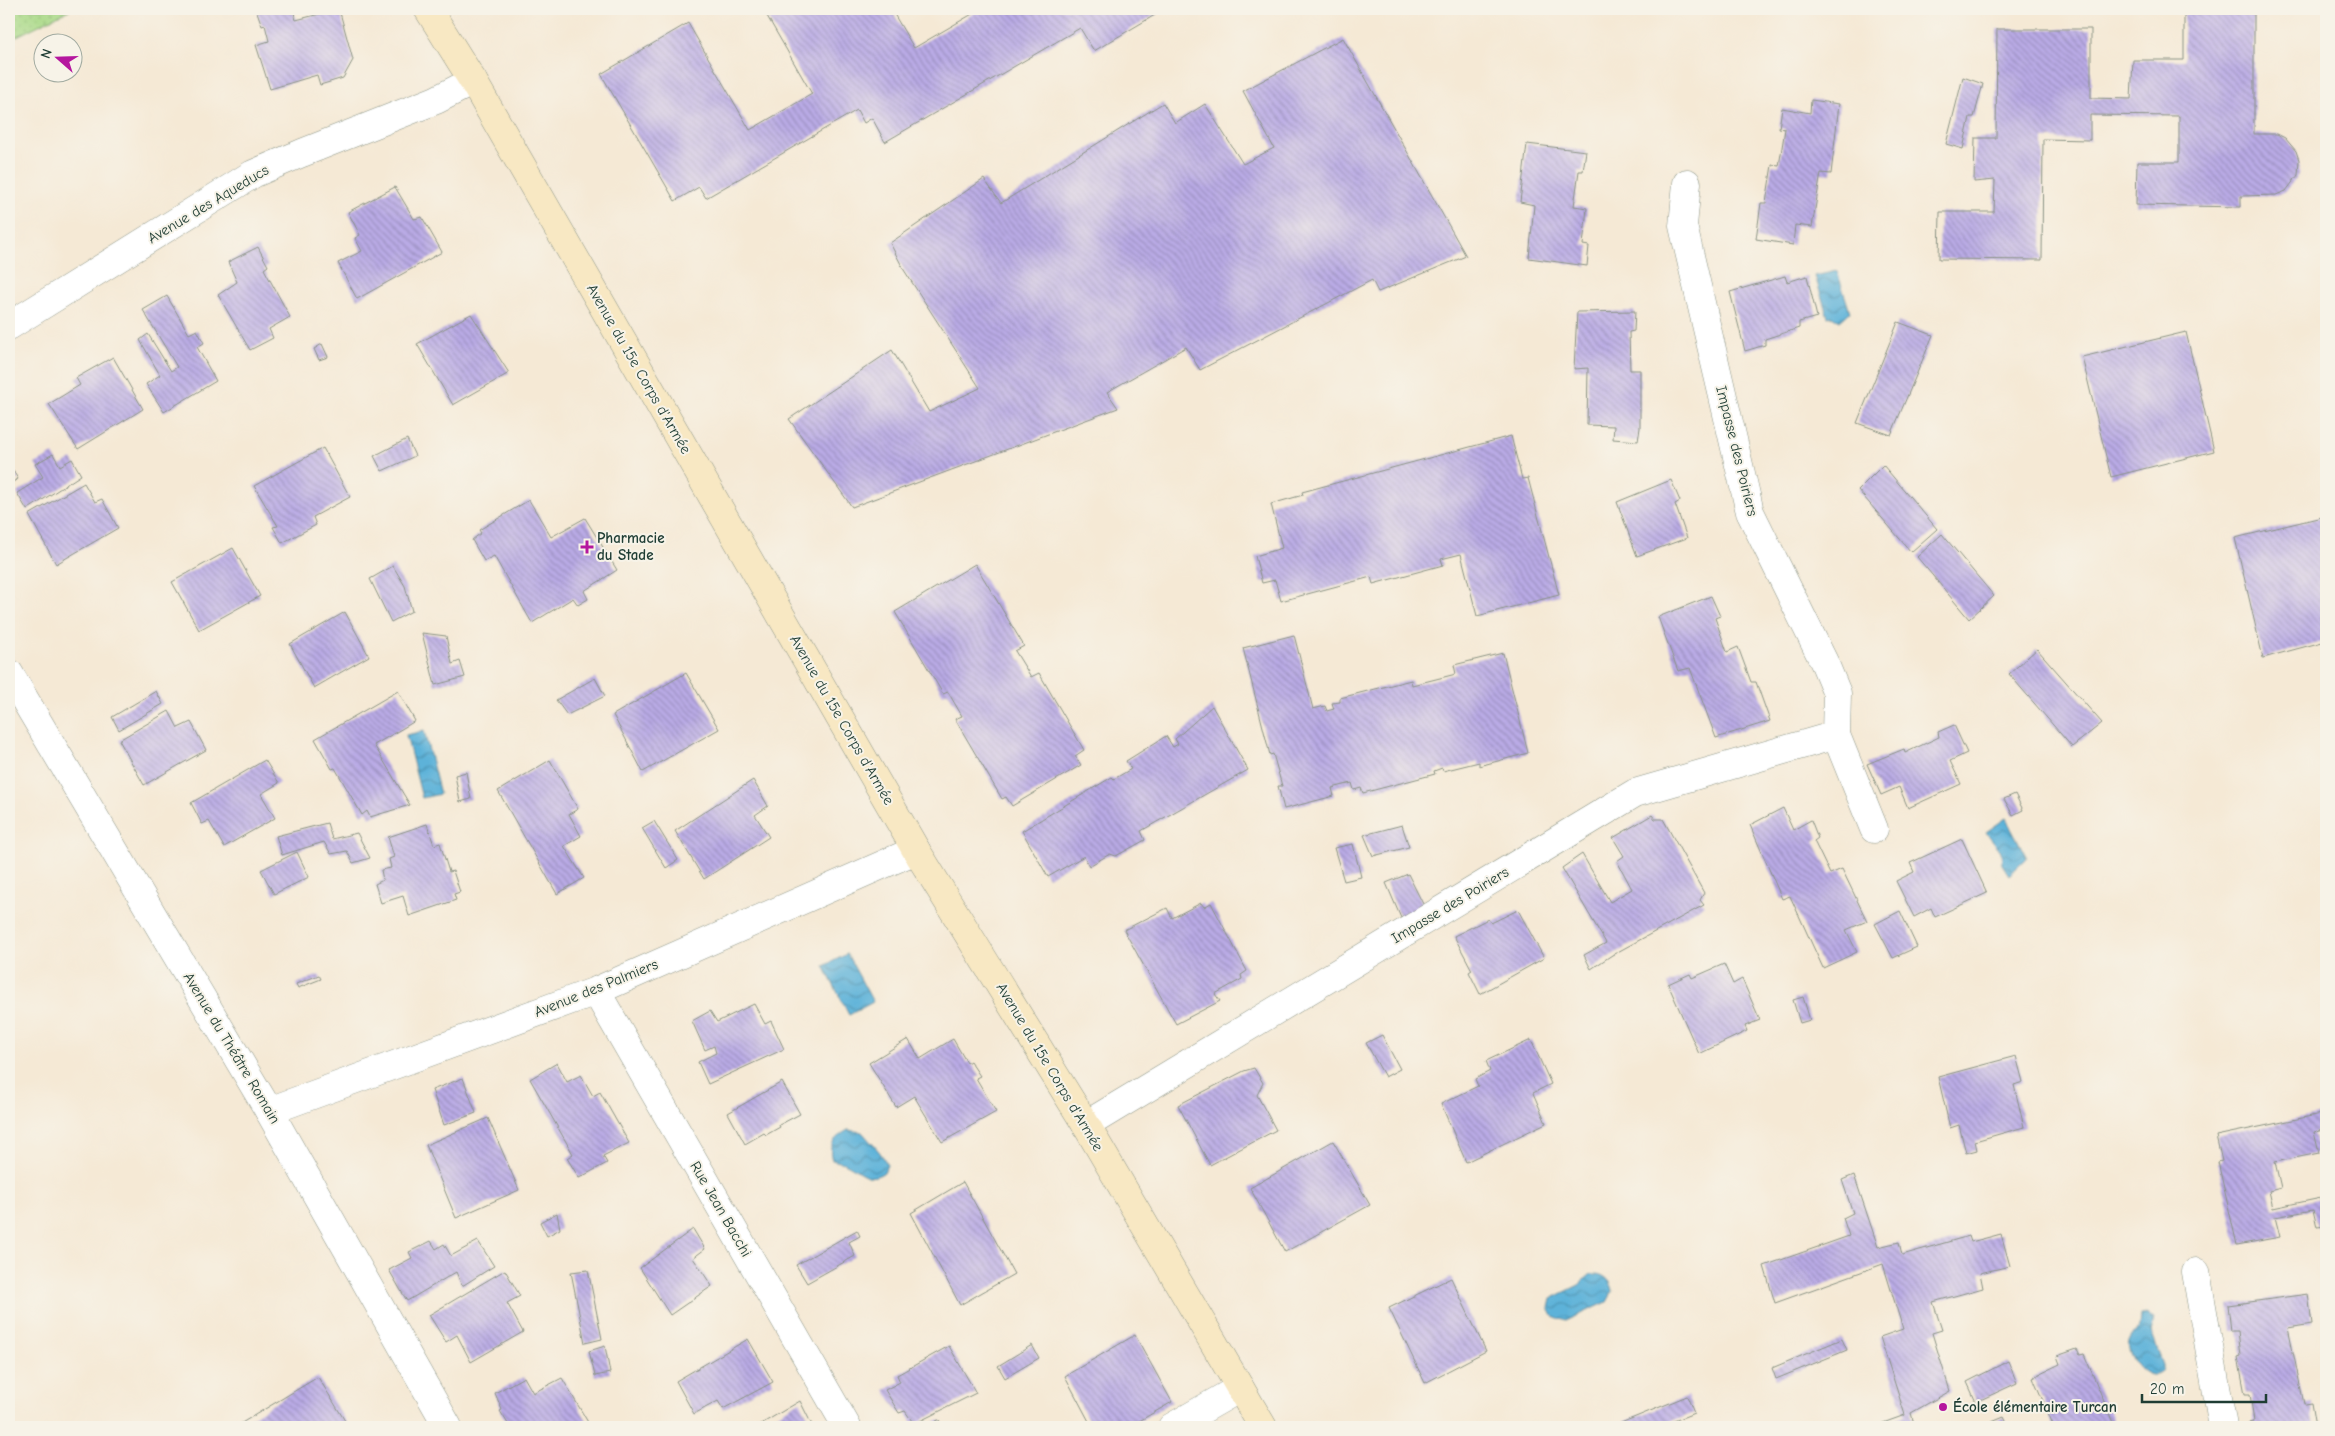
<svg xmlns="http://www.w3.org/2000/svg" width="2335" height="1436" font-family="'Comic Neue',sans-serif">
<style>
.park{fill:url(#park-dots);stroke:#648c5e}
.water{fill:url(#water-waves);stroke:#3e7886}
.building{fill:url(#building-back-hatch)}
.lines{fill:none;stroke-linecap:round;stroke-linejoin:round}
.street-casing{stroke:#8a9384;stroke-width:29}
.secondary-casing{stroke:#8a9384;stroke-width:29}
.street{stroke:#fff;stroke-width:28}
.secondary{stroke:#f8e8c3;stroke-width:28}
.poi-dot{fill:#b5179e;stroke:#f7f3e8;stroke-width:2}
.labels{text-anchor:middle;stroke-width:4;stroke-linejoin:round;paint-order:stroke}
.street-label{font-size:15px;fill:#1f3d34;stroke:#f7f3e8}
.poi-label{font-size:15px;font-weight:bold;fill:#1f3d34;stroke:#f7f3e8;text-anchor:start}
</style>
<defs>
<pattern id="park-dots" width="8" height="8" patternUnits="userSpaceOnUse" patternTransform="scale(1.25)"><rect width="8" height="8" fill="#aada88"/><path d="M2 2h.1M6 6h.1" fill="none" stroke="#92bc76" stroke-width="1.8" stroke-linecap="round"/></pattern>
<pattern id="water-waves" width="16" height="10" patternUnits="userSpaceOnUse" patternTransform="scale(1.25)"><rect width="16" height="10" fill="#5db2d9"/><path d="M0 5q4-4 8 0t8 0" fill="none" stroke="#4c92b1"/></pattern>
<pattern id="building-back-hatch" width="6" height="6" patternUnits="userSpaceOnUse" patternTransform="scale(1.25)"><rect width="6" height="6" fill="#baabe6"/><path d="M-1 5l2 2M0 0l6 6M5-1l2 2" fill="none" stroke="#978cbb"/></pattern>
</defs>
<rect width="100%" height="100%" fill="#f7f3e8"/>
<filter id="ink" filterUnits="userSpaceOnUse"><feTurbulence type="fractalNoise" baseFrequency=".02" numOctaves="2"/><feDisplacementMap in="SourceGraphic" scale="10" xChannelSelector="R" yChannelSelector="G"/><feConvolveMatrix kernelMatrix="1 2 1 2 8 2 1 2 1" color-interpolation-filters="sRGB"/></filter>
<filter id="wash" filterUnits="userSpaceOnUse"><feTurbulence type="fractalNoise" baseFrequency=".0096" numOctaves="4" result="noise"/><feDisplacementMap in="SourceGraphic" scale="20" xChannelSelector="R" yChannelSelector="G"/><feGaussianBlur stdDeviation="1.12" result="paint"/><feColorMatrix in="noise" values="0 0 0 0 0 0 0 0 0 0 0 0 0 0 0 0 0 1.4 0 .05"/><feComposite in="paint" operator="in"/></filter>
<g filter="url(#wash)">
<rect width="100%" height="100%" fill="#f5e9d5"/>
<path class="park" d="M9,9H71L9,40Z"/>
<g class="water">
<path d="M1837,271L1850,312L1840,321L1832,316L1828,317L1815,276Z"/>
<path d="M424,731L440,794L422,798L406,735Z"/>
<path d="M2006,818L2027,858L2009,875L2002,864L2001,851L1986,832Z"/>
<path d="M847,954L873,1002L849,1015L824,966Z"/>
<path d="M848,1130L862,1132C871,1143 882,1152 887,1165L884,1172C868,1184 859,1169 844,1163C840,1162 836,1161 832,1160C827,1144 836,1137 848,1130Z"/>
<path d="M1591,1274C1603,1273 1611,1279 1613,1291L1607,1302L1566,1321L1553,1316L1549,1308L1551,1299L1579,1285Z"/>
<path d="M2146,1315L2154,1319L2151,1333L2163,1365V1371C2148,1386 2125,1356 2129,1341C2131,1335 2135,1332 2139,1328L2140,1316Z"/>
</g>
<g id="blocks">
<g class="building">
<path d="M256,9H293L296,20L339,9L353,60L343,78L320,85L317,75L270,89L256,45L269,41L265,25L262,26Z"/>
<path d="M763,9H891L914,48L974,13L972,9H1165L1094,51L1080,28L885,142L872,118L864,123L857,110L706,198L699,187L675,201L601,74L688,23L750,130L812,94Z"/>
<path d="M2184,9H2254V134H2277L2285,138L2296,151L2299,160L2298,175L2286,191L2276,195L2241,196V207L2136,205L2137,162H2179V116L2090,115V140L2043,139L2042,260L1939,259L1940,212H1994L1995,180L1974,182L1975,138H1996L1997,29H2091V98L2131,99L2133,60H2184Z"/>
<path d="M1343,38L1466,256L1378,292L1372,280L1200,370L1186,347L1107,392L1118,408L852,507L789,419L892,350L929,412L980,388L904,270L890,243L984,179L1001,203L1163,103L1175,123L1205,104L1243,164L1274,148L1243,91Z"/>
<path d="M1963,77L1983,84L1974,117H1970L1963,149L1946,144Z"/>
<path d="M1811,100L1839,104L1831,174L1821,173L1812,227L1795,225L1793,245L1756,239L1761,203H1766L1772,165L1779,166L1785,129L1779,128L1782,108L1810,113Z"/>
<path d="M1527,144L1586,151L1583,171H1579L1574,206L1587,208L1583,245L1589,246L1587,266L1529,258L1534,205L1520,202Z"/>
<path d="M395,187L414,219L422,217L442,252L357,299L338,263L362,251L355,238L360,235L348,212Z"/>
<path d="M258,247L268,266L264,269L290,317L269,329L273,338L250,350L218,295L237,282L228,262Z"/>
<path d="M1785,276L1787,282L1807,276L1817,317L1799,322V328L1765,339V345L1745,351L1730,292Z"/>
<path d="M167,296L189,334L197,330L204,343L197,347L216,381L164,412L146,384L160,375L140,340L148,334L171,371L177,367L143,310Z"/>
<path d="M1635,311L1634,331L1629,332L1630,370H1640V428L1638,441L1613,439L1614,426L1587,425L1588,368L1574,369L1577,312Z"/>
<path d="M471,314L509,373L453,405L417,344Z"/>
<path d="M1898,322L1933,335L1891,435L1857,423Z"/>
<path d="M2186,332L2214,451L2111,477L2082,357Z"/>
<path d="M322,344L328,357L319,360L314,349Z"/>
<path d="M113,357L143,409L78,449L49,404L80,385L76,378Z"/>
<path d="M1511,436L1522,479L1528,478L1559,595L1477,616L1461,554L1441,559L1443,565L1373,584L1371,577L1281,601L1275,580L1262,583L1255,556L1282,548L1271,504L1303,495L1302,492Z"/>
<path d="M407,439L415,456L382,471L374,456Z"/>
<path d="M323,448L350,497L313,517L316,525L282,543L273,527L278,526L254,486Z"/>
<path d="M53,454L60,466L72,459L81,475L27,510L17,493L43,477L35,464Z"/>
<path d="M9,464L18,479L9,484Z"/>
<path d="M1883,465L1937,529L1911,552L1858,490Z"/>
<path d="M1671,480L1680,501L1675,504L1687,538L1637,556L1617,502Z"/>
<path d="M84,483L95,502L102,499L118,528L56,564L29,515Z"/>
<path d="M529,500L551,537L585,518L617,570L584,591L588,599L578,605L573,598L532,623L494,556L484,561L472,540L481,533L479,530Z"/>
<path d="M2326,516V641L2263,658L2235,538Z"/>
<path d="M1942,534L1994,596L1969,619L1917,557Z"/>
<path d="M233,548L260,596L199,630L172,582Z"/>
<path d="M975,564L1024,646L1015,651L1031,677L1039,673L1084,750L1075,756L1081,765L1012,806L1006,797L1002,799L955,719L962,716L948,692L943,694L895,612Z"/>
<path d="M393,566L405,586L412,611L391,622L370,579Z"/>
<path d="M1711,596L1720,616L1715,618L1727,652L1738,647L1751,682H1756L1770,721L1716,738L1690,668L1678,671L1658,617Z"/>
<path d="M345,612L369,656L314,688L290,644Z"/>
<path d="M422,633L446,636L452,664L460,661L465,677L435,685Z"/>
<path d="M1294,635L1313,709L1325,706L1327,711L1334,709L1332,703L1340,702V698L1411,680L1412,685L1456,674L1454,665L1503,653L1528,753L1479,766V762L1443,771L1442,768L1434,771L1435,774L1363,793L1361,788L1354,790L1352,783L1332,788L1334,796L1284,809L1278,786H1282L1273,754L1270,755L1243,648Z"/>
<path d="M2037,649L2102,723L2072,747L2009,674Z"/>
<path d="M686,673L719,729L643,772L613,715Z"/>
<path d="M595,678L605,696L567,715L556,700Z"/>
<path d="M156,691L163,704L119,730L112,717Z"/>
<path d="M398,691L415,721L374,745L410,805L370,817L367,811L362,815L335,768L332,769L315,739Z"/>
<path d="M1212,706L1248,770L1141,831L1145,840L1116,856L1110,854L1089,866L1084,856L1048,877L1022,831L1112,777L1114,779L1131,769L1126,761L1166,736L1173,747L1178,744L1175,739Z"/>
<path d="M169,711L178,728L191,722L206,750L144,785L119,740Z"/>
<path d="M1954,725L1967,753L1950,761L1961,784L1908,808L1899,787L1881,795L1867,764L1904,749L1905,753L1939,737L1938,732Z"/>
<path d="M265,760L279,783L261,794L275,818L224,847L209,821L202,824L191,803Z"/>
<path d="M550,760L578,809L569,814L581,836L564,846L584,878L557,894L498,791Z"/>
<path d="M466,772L471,799L460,802L455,775Z"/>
<path d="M753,780L768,806L755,815L769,837L704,879L675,831Z"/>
<path d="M2015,794L2023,810L2013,815L2004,799Z"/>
<path d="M1783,808L1793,830L1811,820L1818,838L1814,841L1830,874L1842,869L1867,921L1846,930L1857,952L1823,968L1790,896L1782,899L1750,825Z"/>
<path d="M1652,815L1655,819H1663L1704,893L1700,900L1704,905L1612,955L1591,969L1584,955L1606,943L1562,868L1582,854L1610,902L1632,889L1617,861L1624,856L1613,838Z"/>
<path d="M654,821L678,860L666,868L642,828Z"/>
<path d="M327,823L332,839L357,833L370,858L353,863L347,851L331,854L324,842L282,855L276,836Z"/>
<path d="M427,824L434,845L440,843L449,872L453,871L460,892L454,894L456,900L409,916L403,896L381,903L375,884L383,880L381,870L391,868L389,859L394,857L388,837Z"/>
<path d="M1402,825L1409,847L1373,856L1364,835Z"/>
<path d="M1962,839L1987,893L1935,917L1931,908L1914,917L1896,881L1914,872L1910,863Z"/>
<path d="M1353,844L1361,877L1344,881L1334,848Z"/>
<path d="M297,852L309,877L274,894L261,870Z"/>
<path d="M1408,874L1424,906L1401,918L1386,883Z"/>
<path d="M1201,903L1204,907L1211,903L1247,971L1241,975L1242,979L1215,994L1220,1001L1176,1024L1124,930L1167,908L1172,918Z"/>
<path d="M1518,910L1544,958L1480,994L1469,972L1472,970L1454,936L1488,919L1491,923Z"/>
<path d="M1900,911L1917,947L1893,958L1875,924Z"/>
<path d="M1724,964L1733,984L1742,979L1760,1020L1745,1026L1747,1031L1699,1054L1668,984L1690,974L1692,978Z"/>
<path d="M319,975L321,979L298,988L296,984Z"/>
<path d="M1803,997L1810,1020L1800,1023L1793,1000Z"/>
<path d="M754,1004L765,1024L771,1021L784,1049L708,1084L698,1062L716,1053L714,1046L705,1050L692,1021L710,1011L717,1022Z"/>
<path d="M1382,1035L1400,1069L1385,1077L1366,1043Z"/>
<path d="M908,1039L920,1059L953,1039L967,1063L970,1061L980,1076L976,1078L996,1112L942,1142L914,1096L896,1107L869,1063Z"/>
<path d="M1531,1040L1551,1084L1533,1093L1546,1123L1466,1162L1441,1104L1478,1086L1475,1079L1490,1071L1486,1061Z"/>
<path d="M2016,1056L2023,1082L2014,1085L2024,1127L1975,1141L1977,1150L1966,1153L1959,1125L1950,1128L1938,1077Z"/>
<path d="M557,1063L567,1082L581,1075L593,1096L600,1092L629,1143L603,1156L607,1163L579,1178L567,1158L573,1154L530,1079Z"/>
<path d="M1254,1068L1263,1083L1257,1095L1276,1130L1210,1165L1178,1105L1244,1071Z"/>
<path d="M463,1078L476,1113L444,1125L432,1090Z"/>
<path d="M782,1082L800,1114L779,1125L780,1127L766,1135L764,1133L745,1144L728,1113Z"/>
<path d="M2326,1113V1128L2314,1132L2319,1153L2275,1162L2281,1188L2269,1191L2273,1208L2326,1197V1226L2317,1227L2313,1210L2275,1217L2280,1237L2237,1245L2218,1162L2222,1161L2216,1136Z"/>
<path d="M488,1118L519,1190L456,1218L426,1145Z"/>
<path d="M1333,1141L1370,1205L1285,1252L1250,1188Z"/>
<path d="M1854,1175L1878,1247L1899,1242L1902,1255L1969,1236L1971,1242L2001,1234L2010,1266L1980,1273L1983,1288L1933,1302L1942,1330L1932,1333L1950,1391L1911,1413L1915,1427H1872L1905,1415L1880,1337L1903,1329L1883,1264L1775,1303L1764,1266L1849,1236L1843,1218L1853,1213L1842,1180Z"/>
<path d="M963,1182L1014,1274L960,1305L911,1213Z"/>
<path d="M557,1213L560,1229L547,1236L540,1222Z"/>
<path d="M693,1229L705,1249L693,1258L712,1286L670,1315L640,1268Z"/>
<path d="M857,1230L860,1236L849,1242L855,1256L807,1283L796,1265Z"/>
<path d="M431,1241L436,1249L444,1244L451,1256L478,1241L494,1266L462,1286L456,1272L407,1301L389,1270L412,1258L409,1252Z"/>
<path d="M505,1270L520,1296L507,1303L523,1332L471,1362L457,1335L446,1342L429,1315Z"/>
<path d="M588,1270L602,1339L585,1343L571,1272Z"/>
<path d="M1451,1278L1486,1351L1425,1383L1389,1308Z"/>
<path d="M2308,1294L2312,1324L2288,1328L2304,1404L2311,1403L2315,1427H2250L2249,1423L2254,1422L2250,1394H2245L2238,1357L2241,1356L2238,1331H2231L2228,1305Z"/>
<path d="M1135,1335L1172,1402L1129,1427H1092L1065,1376Z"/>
<path d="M748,1339L773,1382L723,1409L718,1401L694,1414L676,1381Z"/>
<path d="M1842,1339L1847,1350L1776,1379L1772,1368Z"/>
<path d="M1032,1345L1039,1358L1005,1378L998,1366Z"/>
<path d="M605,1346L610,1373L595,1376L589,1351Z"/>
<path d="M949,1346L976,1393L914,1424L905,1411L899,1413L885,1390L900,1382L897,1375Z"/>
<path d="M2077,1349L2080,1355L2084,1354L2114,1425L2109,1427H2054L2033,1377L2060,1364L2057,1356Z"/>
<path d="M2008,1361L2017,1383L1976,1402L1967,1382Z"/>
<path d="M318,1377L347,1424L342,1427H235Z"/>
<path d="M524,1377L533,1393L562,1378L589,1424L585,1427H510L500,1411L502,1410L495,1393Z"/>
<path d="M1687,1396L1694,1413L1659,1427H1611Z"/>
<path d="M800,1401L813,1427H756L783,1411Z"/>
<path d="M2004,1417L2009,1427H1989L1987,1424Z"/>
<path d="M939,1420L944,1427H927L938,1420Z"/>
</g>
</g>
</g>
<g filter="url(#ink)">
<use href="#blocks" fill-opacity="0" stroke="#8a9384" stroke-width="1"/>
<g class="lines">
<g class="street-casing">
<g id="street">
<path d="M1687,183L1683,226L1750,512L1825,664L1837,693L1836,735L1874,829"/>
<path d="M9,326L253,174L302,153L436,100L473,81"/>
<path d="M9,673L269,1111L448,1427"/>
<path d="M596,991L847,1427"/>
<path d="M269,1111L596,991L916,850"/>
<path d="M1086,1125L1635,793L1836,735"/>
<path d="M2196,1272L2223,1427"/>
<path d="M1172,1427L1240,1388"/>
</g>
</g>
<g class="secondary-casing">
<path id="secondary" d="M428,9L473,81L916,850L1086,1125L1263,1427"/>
</g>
<use href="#street" class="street"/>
<use href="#secondary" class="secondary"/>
</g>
</g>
<g class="poi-dot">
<path d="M584.5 539.5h5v5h5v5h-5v5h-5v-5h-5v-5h5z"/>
<circle cx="1943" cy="1407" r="5"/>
</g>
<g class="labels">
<g class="street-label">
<text transform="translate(208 204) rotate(-31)" y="5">Avenue des Aqueducs</text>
<text transform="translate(639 369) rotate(60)" y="5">Avenue du 15e Corps d'Armée</text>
<text transform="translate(1737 451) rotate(76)" y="5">Impasse des Poiriers</text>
<text transform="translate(842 720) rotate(60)" y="5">Avenue du 15e Corps d'Armée</text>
<text transform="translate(1450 905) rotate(-31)" y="5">Impasse des Poiriers</text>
<text transform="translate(596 988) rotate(-22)" y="5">Avenue des Palmiers</text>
<text transform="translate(232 1048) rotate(59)" y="5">Avenue du Théâtre Romain</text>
<text transform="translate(1050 1067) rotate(59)" y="5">Avenue du 15e Corps d'Armée</text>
<text transform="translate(721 1209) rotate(60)" y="5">Rue Jean Bacchi</text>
</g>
<g class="poi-label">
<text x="597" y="543">Pharmacie<tspan x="597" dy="17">du Stade</tspan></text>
<text x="1953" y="1412">École élémentaire Turcan</text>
</g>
</g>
<rect width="2335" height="1436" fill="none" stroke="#f7f3e8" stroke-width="30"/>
<g transform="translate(58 58) rotate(290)"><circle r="24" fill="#f7f3e8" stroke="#a1aaa0"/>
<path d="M0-4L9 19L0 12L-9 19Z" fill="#b5179e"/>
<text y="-8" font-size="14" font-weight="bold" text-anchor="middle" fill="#1f3d34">N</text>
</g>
<path d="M2142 1394v8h124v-8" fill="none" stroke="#1f3d34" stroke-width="2.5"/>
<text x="2150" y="1394" font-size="15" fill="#1f3d34" stroke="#f7f3e8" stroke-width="4" paint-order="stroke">20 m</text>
</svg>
